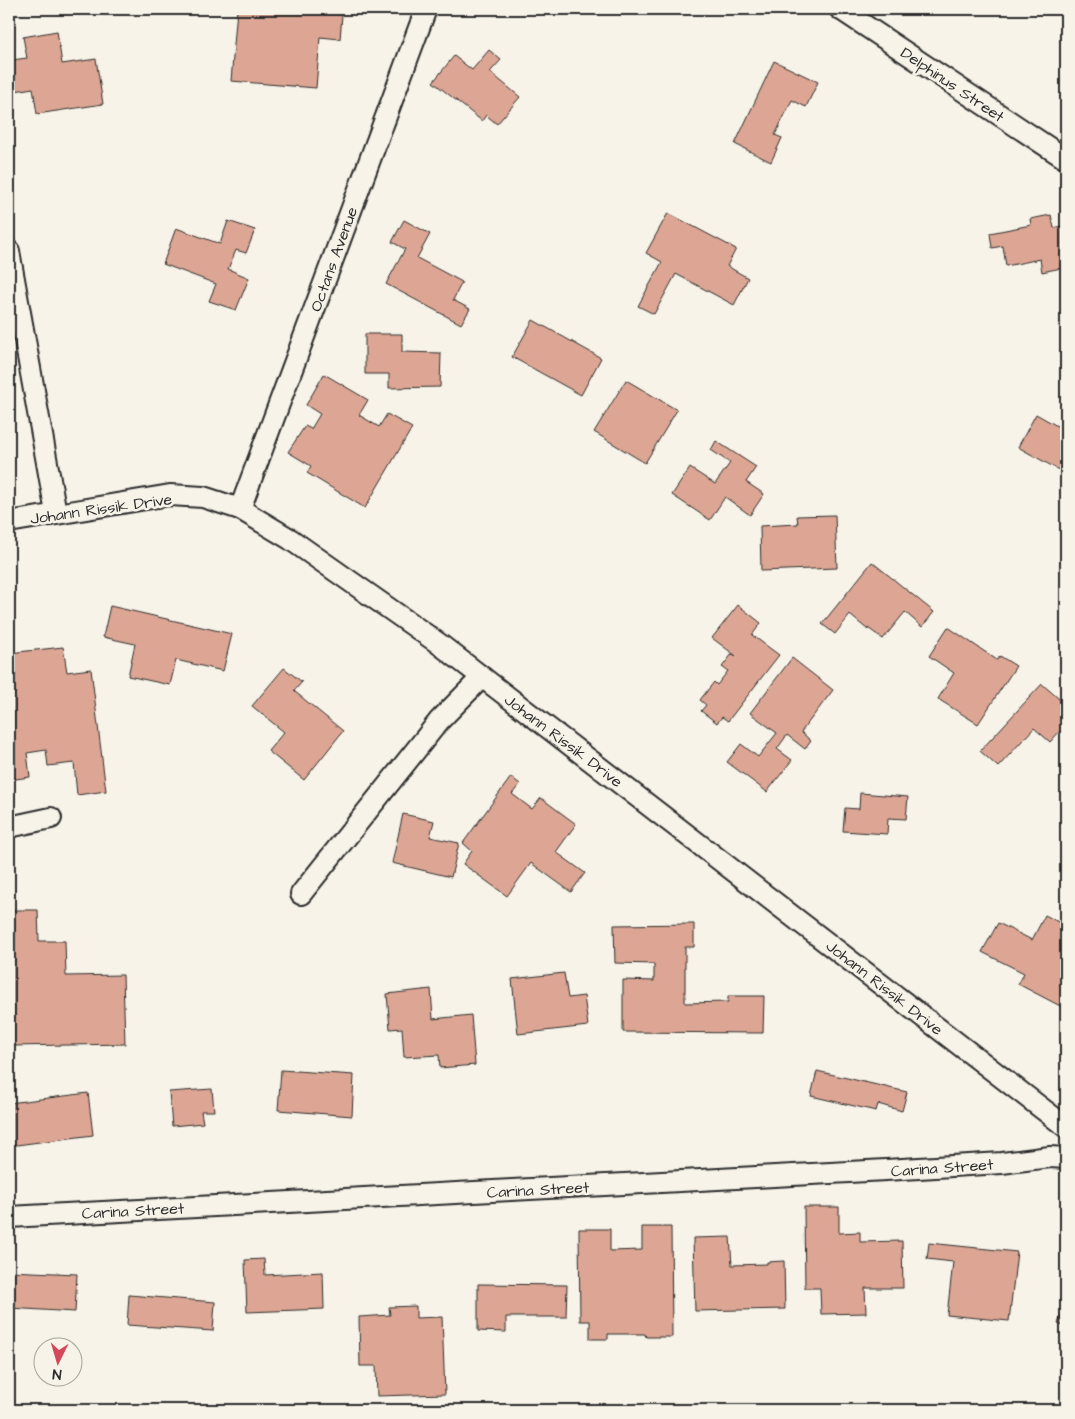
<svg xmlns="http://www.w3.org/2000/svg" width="1075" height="1419" font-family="'Architects Daughter',sans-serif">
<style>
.building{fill:#dda694;stroke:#2b2b2b}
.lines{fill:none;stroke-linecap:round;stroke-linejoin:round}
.minor-casing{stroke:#2b2b2b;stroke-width:24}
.minor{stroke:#f7f3e8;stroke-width:20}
.labels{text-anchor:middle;stroke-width:5;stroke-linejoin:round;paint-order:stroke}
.street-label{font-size:16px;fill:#2b2b2b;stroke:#f7f3e8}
</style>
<rect width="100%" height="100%" fill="#f7f3e8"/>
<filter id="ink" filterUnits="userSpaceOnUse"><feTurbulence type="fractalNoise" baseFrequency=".02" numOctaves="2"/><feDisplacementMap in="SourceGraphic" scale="10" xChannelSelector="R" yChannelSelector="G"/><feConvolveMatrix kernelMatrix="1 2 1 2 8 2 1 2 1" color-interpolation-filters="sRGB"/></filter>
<g filter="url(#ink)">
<g class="building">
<path d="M237,9H316L315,13L342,15L340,39L320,37L316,88L231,81Z"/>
<path d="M57,31L62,64L96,59L103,104L37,114L33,88L9,92V47L12,60L27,58L23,37Z"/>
<path d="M489,50L501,60L490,72L520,97L497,124L486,115L482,121L433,82L454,56L472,70Z"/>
<path d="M774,61L818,82L806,107L792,100L775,135L782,138L771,162L735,144Z"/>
<path d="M668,213L736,249L727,266L748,278L734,305L676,274L654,314L638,306L662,262L646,253Z"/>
<path d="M1051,215L1054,228L1065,225L1066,267L1042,272L1040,259L1006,266L1003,246L992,248L990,233L1031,225L1030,219Z"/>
<path d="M404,220L430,234L417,258L462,282L453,300L470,309L461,324L386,284L405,249L392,242Z"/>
<path d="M228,221L255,230L246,253L236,250L228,269L249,278L236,310L209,301L216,284L163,264L176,228L220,244Z"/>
<path d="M533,320L601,358L581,395L512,357Z"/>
<path d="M365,334H402V352L441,353L440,387L389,388V374H365Z"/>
<path d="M324,374L368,400L359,415L379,427L387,414L412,428L365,508L307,473L311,466L288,452L305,426L311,429L320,414L306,405Z"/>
<path d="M626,380L677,410L645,463L594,432Z"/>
<path d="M1036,414L1066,431V474L1018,447Z"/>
<path d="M716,441L756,467L746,482L764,494L750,515L725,497L710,520L672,495L690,468L715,484L730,463L711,450Z"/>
<path d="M835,515L837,568L761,571L760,526L798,524L797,516Z"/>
<path d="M872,562L934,612L922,627L905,612L883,639L868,628V630L850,615L835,634L822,624Z"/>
<path d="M738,605L761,623L752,635L779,655L728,721L722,717L717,723L701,711L706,705L700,700L714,682L717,685L728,671L722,667L732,654L736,656L712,638Z"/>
<path d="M110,606L232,634L223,671L176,660L170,685L128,676L135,644L103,637Z"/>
<path d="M948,627L997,660L1000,656L1016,666L978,724L938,699L954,673L929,656Z"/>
<path d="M63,647L67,672L91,669L106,791L77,795L74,763L48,766L46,750L27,753L30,777L9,780V653Z"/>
<path d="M792,658L833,690L801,732L811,741L805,749L787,735L777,749L792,760L767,792L727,762L741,744L758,757L777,733L750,713Z"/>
<path d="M284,668L302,682L294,691L343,731L304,780L268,751L284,732L252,706Z"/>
<path d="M1042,684L1066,705V737L1060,731L1050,742L1034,728L998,767L980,751Z"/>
<path d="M511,777L520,784L512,794L532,809L541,798L576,824L556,852L585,873L571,892L531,863L507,896L463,864L472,851L463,843Z"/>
<path d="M860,793L908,797L906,819L888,818L887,834L843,831L845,808L859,809Z"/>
<path d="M403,814L434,821L430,837L459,843L451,877L392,863Z"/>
<path d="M9,910H38L39,941H65L66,976L123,975L125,1044L12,1046Z"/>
<path d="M1045,915L1066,926V1009L1018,984L1024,973L982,952L998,923L1032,940Z"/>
<path d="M694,924V947H685V1003L728,1002V996H764L763,1033L623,1032V980L654,981V964L615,963L614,925Z"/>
<path d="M564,973L568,998L584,996L588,1026L518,1034L512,979Z"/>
<path d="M431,989L433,1019L471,1015L475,1065L440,1068L439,1055L404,1057L402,1028L390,1029L387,994Z"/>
<path d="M281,1070L354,1075L352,1116L278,1110Z"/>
<path d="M817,1071L907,1092L902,1111L878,1104L876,1111L811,1096Z"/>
<path d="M212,1089L214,1111H201L203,1123L172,1126L169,1092Z"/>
<path d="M88,1093L93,1135L9,1146V1103Z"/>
<path d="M804,1207H839V1233L860,1232V1242L902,1241L903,1288H865L866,1313L821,1314L820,1288H805Z"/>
<path d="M642,1227H671L672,1337H646L645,1334H608V1339H590V1321H580L579,1229H610V1251L642,1250Z"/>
<path d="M730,1237L732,1265L767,1264V1262L784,1261L785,1309L695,1311L693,1238Z"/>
<path d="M929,1243L1017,1252L1009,1321L947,1315L953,1262L927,1259Z"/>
<path d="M264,1259L265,1275L323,1272L324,1309L247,1312L245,1260Z"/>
<path d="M9,1271L77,1274L75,1312L9,1308Z"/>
<path d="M478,1284L567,1285L566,1317H506V1332L478,1331Z"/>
<path d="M129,1295L215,1302L213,1331L127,1325Z"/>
<path d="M1066,1301V1327L1058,1324Z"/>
<path d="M416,1306V1318L442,1317L445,1394L377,1396L376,1366H360L359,1317L390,1315L389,1307Z"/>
</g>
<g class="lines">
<g class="minor-casing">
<g id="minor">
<path d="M840,9L1066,159"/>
<path d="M9,251L56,513"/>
<path d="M240,509L426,9"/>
<path d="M9,522L170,495L203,497L240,509L290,539L438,643L1066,1127"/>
<path d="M9,827L51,818"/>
<path d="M301,894L439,721L482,677"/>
<path d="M9,1217L886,1170L1002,1163L1050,1157L1066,1158"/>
</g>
</g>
<use href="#minor" class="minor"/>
</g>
</g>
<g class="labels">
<g class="street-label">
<text transform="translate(953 84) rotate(34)" y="6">Delphinus Street</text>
<text transform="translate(333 259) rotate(-70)" y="6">Octans Avenue</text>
<text transform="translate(101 508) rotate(-8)" y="6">Johann Rissik Drive</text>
<text transform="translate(564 740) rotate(37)" y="6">Johann Rissik Drive</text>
<text transform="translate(885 987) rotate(38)" y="6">Johann Rissik Drive</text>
<text transform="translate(942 1167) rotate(-4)" y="6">Carina Street</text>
<text transform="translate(538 1189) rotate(-3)" y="6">Carina Street</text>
<text transform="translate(133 1210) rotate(-3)" y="6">Carina Street</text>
</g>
</g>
<rect width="1075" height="1419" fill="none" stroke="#f7f3e8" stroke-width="30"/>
<rect x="15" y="15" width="1045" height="1389" fill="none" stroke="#2b2b2b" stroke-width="2" filter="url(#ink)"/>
<g transform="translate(58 1362) rotate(185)"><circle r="24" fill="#f7f3e8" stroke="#a5a39c"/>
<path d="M0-4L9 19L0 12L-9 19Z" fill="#d1495b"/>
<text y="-8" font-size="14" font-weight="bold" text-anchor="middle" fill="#2b2b2b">N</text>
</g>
</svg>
